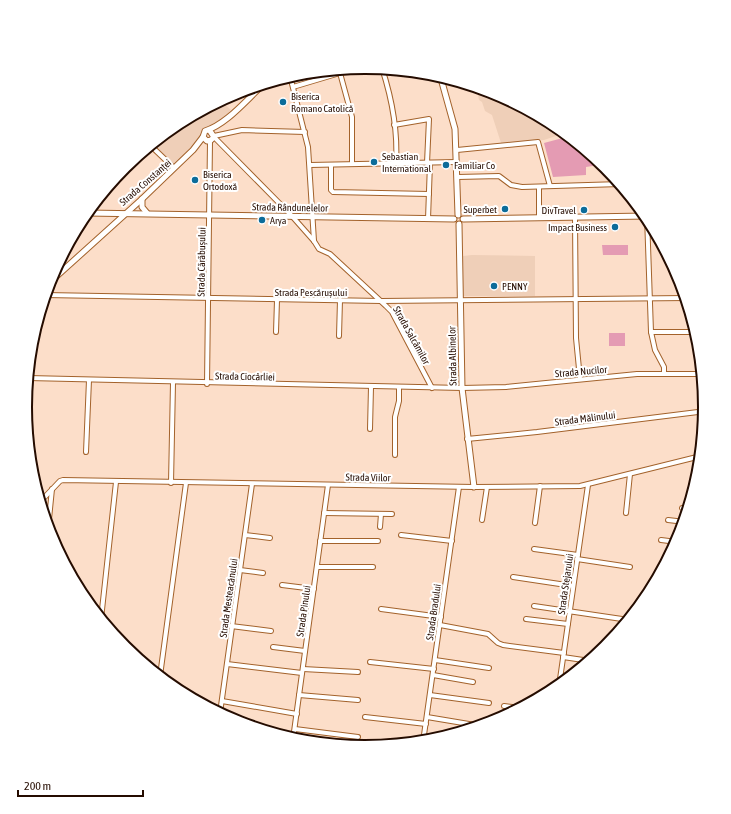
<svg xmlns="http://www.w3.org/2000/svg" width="731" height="814" font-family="'Asap Condensed',sans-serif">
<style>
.built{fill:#efcfb8}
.green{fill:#e49bb3}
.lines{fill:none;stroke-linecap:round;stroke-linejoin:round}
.minor-casing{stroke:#a3622b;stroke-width:6}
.tertiary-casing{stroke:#a3622b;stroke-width:7}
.minor{stroke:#fff;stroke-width:4}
.tertiary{stroke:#fff;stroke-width:5}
.poi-dot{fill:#0b6c9a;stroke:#fff;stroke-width:1.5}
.labels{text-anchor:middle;stroke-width:4;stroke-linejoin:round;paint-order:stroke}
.poi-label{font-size:10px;fill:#250c00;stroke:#fff;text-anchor:start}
.street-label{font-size:10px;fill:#250c00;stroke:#fff}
.rim{fill:none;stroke:#250c00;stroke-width:2}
</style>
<rect width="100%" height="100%" fill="#fcdec9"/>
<g class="built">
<path d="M476,86L496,93L555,124L565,133L544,140L501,143L492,115L485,111L482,102L479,100Z"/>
<path d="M220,100L231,110L176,166L152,143L177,124Z"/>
<path d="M472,255L535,256V296H463V256Z"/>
</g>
<g class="green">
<path d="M570,136L602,163L599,165L586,167V175L553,177L544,143Z"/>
<path d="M602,245H628V255H603Z"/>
<rect x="609" y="333" width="16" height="13"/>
</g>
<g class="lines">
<g class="minor-casing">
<g id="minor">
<path d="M382,68C392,99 398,131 396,163"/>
<path d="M340,73L352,117V164"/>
<path d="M290,76L308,147L314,241"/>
<path d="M293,87L360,67"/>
<path d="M394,125L429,119L427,163"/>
<path d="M214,136L242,130L305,132"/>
<path d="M214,137L291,215L314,241L319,249L330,254L386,306L392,312L432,388"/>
<path d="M150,145L174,168"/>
<path d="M457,150L538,142L550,186"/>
<path d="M310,165L457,162"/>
<path d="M331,165V190L333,192L429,194"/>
<path d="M458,177L499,176L511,185L522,187L621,184"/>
<path d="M539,187V218"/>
<path d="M647,216L651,332L655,350L664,367V374"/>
<path d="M575,217L576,338L580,379"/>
<path d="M428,219L430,163"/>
<path d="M45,295L381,301L687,298"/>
<path d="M276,332L277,300"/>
<path d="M651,332H697"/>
<path d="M339,336L340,300"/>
<path d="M28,378L462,388L506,387L637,374H703"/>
<path d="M207,384L210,141"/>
<path d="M370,429L371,387"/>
<path d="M467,439L537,432L706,411"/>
<path d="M86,452L89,380"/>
<path d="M395,455V417L399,401V387"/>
<path d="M171,483L173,383"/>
<path d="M40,502L60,481L63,480L474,487L580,486L701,456"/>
<path d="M682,508L689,509"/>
<path d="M324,513L392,514"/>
<path d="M626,513L630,474"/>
<path d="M482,520L487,487"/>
<path d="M668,520L685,522"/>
<path d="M535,523L540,486"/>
<path d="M380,527L381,514"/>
<path d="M48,529L52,489"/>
<path d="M245,535L270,538"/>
<path d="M401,535L452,541"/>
<path d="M661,540L677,542"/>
<path d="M320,541H378"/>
<path d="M534,549L578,555"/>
<path d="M577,559L630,567"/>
<path d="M317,567H373"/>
<path d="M240,570L263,573"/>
<path d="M513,577L573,586"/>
<path d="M282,585L314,589"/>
<path d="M641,600L645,601"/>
<path d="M534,606L622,619"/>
<path d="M381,609L441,617"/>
<path d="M101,619L116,482"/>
<path d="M526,619L568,624"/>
<path d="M440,625L488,634L498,643L503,645L564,653"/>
<path d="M231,626L271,631"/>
<path d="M273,647L305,651"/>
<path d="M563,657L590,661"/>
<path d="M435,660L489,668"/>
<path d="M370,662L434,669"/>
<path d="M227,664L302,673"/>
<path d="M303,669L358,672"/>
<path d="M433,675L473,682"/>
<path d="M160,676L186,483"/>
<path d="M559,686L588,485"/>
<path d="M299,695L358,700"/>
<path d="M430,695L489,703"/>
<path d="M222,701L297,714"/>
<path d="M504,706L521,708"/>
<path d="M220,713L252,484"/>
<path d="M365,717L426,724"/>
<path d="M427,717L481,726"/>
<path d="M295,729L358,737"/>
<path d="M293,739L328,485"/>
<path d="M423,742L459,487"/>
</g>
</g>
<g class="tertiary-casing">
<g id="tertiary">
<path d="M440,75L455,129L458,215"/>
<path d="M210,131L214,137L211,140L207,141L203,137L205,131C227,124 246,100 264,84"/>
<path d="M142,199V207L147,213"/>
<path d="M87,213L454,219"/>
<path d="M463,219L647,216"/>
<path d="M459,224L462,388L474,487"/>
<path d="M49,283L142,199L193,150L203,137"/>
</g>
</g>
<use href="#minor" class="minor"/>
<use href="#tertiary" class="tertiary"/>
</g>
<g class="poi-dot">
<circle cx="283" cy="102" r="4"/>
<circle cx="374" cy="162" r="4"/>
<circle cx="446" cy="165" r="4"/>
<circle cx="195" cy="180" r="4"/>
<circle cx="505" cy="209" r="4"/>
<circle cx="584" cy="210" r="4"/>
<circle cx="262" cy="220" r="4"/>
<circle cx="615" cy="227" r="4"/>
<circle cx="494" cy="286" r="4"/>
</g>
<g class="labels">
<g class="poi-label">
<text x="291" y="100">Biserica<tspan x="291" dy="12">Romano Catolică</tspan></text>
<text x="382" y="160">Sebastian<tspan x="382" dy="12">International</tspan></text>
<text x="454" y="169">Familiar Co</text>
<text x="203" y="178">Biserica<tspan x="203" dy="12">Ortodoxă</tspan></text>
<text x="497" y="213" text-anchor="end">Superbet</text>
<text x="576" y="214" text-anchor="end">DivTravel</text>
<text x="270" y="224">Arya</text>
<text x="607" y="231" text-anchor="end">Impact Business</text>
<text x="502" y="290">PENNY</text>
</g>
<g class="street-label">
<text transform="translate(145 182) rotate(-41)" y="4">Strada Constanței</text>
<text transform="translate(290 207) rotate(1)" y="4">Strada Rândunelelor</text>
<text transform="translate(201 262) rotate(-89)" y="4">Strada Cărăbușului</text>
<text x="311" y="296">Strada Pescărușului</text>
<text transform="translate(412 335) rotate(61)" y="4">Strada Salcâmilor</text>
<text transform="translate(452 356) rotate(-91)" y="4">Strada Albinelor</text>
<text transform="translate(581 371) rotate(-5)" y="4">Strada Nucilor</text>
<text transform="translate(245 376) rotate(1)" y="4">Strada Ciocârliei</text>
<text transform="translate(585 418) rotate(-7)" y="4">Strada Mălinului</text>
<text transform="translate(368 477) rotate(1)" y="4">Strada Viilor</text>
<text transform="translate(565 584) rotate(-82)" y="4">Strada Stejarului</text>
<text transform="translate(228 598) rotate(-82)" y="4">Strada Mesteacănului</text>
<text transform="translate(303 611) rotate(-82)" y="4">Strada Pinului</text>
<text transform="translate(433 612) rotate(-82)" y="4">Strada Bradului</text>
</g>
</g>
<path d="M0 0H731V814H0ZM32 407a333 333 0 1 1 666 0a333 333 0 1 1-666 0Z" fill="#fff" fill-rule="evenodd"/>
<path class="rim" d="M32 407a333 333 0 1 1 666 0a333 333 0 1 1-666 0Z"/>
<path d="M18 790v6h125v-6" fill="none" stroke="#250c00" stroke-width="2"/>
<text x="24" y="790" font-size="12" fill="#250c00" stroke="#ffffff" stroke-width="3" paint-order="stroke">200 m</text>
</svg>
